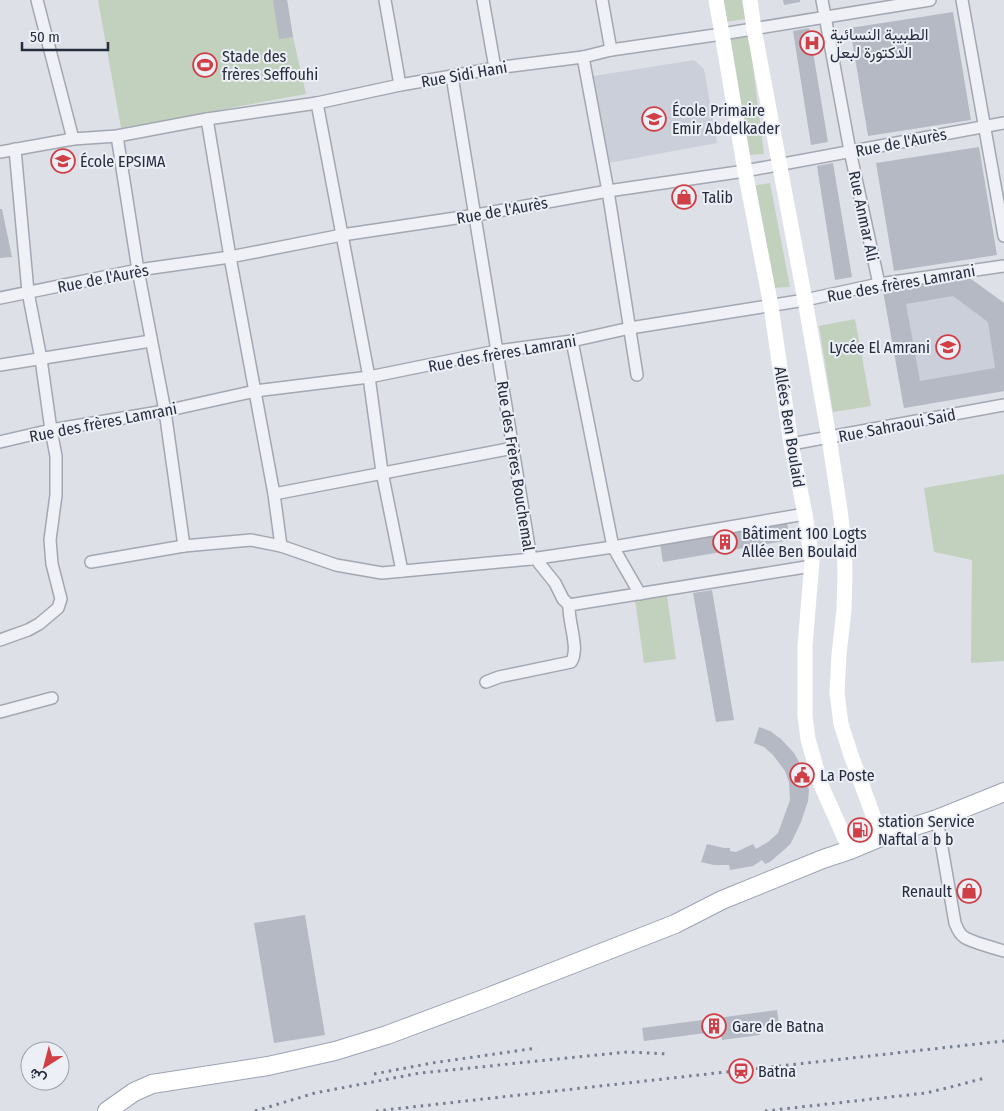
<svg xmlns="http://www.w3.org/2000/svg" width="1004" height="1111" font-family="'Fira Sans Condensed',Vazirmatn,sans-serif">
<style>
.built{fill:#cbcfd9}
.green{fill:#c1d1be}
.building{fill:#b4b9c4;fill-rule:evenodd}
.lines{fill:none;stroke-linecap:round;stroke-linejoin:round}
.street-casing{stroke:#a2a7b1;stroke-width:14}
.primary-casing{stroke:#9ca3b3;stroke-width:20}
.street{stroke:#f0f1f6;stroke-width:11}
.secondary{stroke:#fff;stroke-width:15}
.primary{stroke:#fff;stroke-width:18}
.rail{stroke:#767e91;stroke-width:3;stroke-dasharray:2.5 5;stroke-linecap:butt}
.labels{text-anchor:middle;stroke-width:4;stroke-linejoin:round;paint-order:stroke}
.poi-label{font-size:16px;fill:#262d3e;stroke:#eceff5;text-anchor:start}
.street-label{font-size:16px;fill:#262d3e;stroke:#eceff5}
</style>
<rect width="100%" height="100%" fill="#dde0e7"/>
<g class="built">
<path d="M694,60L704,69L717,143L603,164L588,77Z"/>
<path d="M960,271L1004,303V391L904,408L882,285Z"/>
</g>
<g class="green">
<path d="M98,0H287L293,37L306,94L121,128Z"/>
<path d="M721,0H742L746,19L725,22Z"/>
<path d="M749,36L764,154L748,155L730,38Z"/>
<path d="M770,183L790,287L773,288L751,186Z"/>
<path d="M855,319L871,406L833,412L819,326Z"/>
<path d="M1004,474V661L971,663L972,560L934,552L924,488Z"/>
<path d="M667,596L676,659L644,663L635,600Z"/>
</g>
<g class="building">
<path d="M273,0H287L293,37L279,39Z"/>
<path d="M783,0H800V2L784,5Z"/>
<path d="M953,12L971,120L868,136L850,28Z"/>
<path d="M809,28L828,142L811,145L793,31Z"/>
<path d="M979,147L997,255L894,271L876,163Z"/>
<path d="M833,163L852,277L835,280L817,166Z"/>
<path d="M0,209H2L12,257L0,258Z"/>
<path d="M960,271L1004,303V391L904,408L882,285ZM953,296L988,322L995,368L920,381L906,304Z"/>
<path d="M787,522L790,540L663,562L660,544Z"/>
<path d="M712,590L734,720L716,722L693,593Z"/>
<path d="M759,727L770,731L781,739L794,753L804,771L808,783L809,791L808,801L801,822L791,843L785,849L770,862L765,864L762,860L753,866L730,870L729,865H714L701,862L707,844L724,848H730V851L736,852L753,844L756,849L768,842L778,833L790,800L789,782L785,771L773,755L764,747L754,743Z"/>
<path d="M305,915L325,1035L274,1043L254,923Z"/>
<path d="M777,1010L779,1024L759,1027L760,1035L722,1040L721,1031L644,1041L642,1028Z"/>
</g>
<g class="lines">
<g class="street-casing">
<g id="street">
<path d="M37,0L73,139"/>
<path d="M385,0L400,85"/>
<path d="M483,0L495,68"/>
<path d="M602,0L611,50"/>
<path d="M822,0L850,151L879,284"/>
<path d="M962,0L1004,236"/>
<path d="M583,57L608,191L637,375"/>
<path d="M452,76L531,559"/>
<path d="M317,103L369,377L382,472L402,571"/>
<path d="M207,119L230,257L274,494L281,546"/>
<path d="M117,136L138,270L165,411L184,546"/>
<path d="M0,152L73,139L117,136L207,119L317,103L400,85L452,76L495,68L583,57L611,50L722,34L930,0"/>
<path d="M0,298L138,270L230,257L342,235L476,215L608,191L745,171L1004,123"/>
<path d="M572,341L613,547L640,594"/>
<path d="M0,365L151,341"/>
<path d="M0,442L51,430L165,411L255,391L369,377L497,351L572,341L630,328L805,300L879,284L1004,266"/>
<path d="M791,444L1004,405"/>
<path d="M274,494L513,448"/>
<path d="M91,562L184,546L251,540L281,546L336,565L382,573L531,559L613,547L805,514"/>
<path d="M539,563L555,583L563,599L569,605"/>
<path d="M0,640L28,630L39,624L58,608L61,599L52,564L50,540L56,495V456L51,430L41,359L28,292L15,149"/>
<path d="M486,682L499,677L571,662C580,649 568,622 569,605L812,566"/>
<path d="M0,712L52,698"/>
<path d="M937,819L955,923C957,928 959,934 964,937C971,942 994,948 1004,951"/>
</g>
</g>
<g class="primary-casing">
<path id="primary" d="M107,1111L134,1092L152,1084L268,1066L335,1051L387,1035L486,998L675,924L722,900L823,859L850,850L881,837L937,819L1004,792"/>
</g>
<use href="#street" class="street"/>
<g class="secondary">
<path d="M716,0L722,34L745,171L771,306L791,444L805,514L812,561L805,646V716L808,739L821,785L850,850"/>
<path d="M750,0L754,29L805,300L829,438L840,510L844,542L845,573L844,610L839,654L837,693L841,724L851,755L881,837"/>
</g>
<use href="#primary" class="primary"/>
<g class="rail">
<path d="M374,1074L432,1063L537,1048"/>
<path d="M255,1111L315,1093L420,1073L627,1052L668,1054"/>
<path d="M376,1111L1004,1041"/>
<path d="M765,1111L926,1093L947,1088L985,1078"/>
</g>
</g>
<defs>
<g id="hospital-ring" transform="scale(1.25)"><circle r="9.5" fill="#eceff5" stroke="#d03f46" stroke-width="1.5"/><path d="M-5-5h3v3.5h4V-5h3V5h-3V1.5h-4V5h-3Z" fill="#d03f46"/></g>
<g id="stadium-ring" transform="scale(1.25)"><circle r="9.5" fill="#eceff5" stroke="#d03f46" stroke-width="1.5"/><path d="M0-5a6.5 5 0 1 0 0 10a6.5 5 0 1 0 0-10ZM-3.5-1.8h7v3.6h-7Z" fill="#d03f46"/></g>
<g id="school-ring" transform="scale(1.25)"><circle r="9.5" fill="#eceff5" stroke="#d03f46" stroke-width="1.5"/><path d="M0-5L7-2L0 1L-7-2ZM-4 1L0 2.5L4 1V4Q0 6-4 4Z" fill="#d03f46"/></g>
<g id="shop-ring" transform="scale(1.25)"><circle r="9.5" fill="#eceff5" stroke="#d03f46" stroke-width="1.5"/><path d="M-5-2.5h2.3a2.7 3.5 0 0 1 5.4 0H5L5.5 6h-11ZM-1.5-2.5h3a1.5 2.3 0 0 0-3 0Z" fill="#d03f46"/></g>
<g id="building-ring" transform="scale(1.25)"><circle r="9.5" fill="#eceff5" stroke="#d03f46" stroke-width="1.5"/><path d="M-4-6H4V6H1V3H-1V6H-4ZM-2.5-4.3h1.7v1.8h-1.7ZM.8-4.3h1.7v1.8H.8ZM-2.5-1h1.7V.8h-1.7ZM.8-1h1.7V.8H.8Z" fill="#d03f46"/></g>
<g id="civic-ring" transform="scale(1.25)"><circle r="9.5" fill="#eceff5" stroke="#d03f46" stroke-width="1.5"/><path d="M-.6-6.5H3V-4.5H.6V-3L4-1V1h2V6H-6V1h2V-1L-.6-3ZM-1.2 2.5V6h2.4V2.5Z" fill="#d03f46"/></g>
<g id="fuel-ring" transform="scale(1.25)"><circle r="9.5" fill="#eceff5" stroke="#d03f46" stroke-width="1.5"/><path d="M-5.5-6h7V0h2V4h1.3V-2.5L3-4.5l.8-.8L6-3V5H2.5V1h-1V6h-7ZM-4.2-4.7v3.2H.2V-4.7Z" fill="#d03f46"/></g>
<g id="station-ring" transform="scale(1.25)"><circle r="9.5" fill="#eceff5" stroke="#d03f46" stroke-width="1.5"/><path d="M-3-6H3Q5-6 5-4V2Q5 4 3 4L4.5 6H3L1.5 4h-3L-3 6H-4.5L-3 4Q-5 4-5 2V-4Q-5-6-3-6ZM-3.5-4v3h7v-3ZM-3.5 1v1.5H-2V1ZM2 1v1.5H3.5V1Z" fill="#d03f46"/></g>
</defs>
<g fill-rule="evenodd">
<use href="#hospital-ring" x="812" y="43"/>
<use href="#stadium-ring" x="205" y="65"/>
<use href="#school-ring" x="654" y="119"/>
<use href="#school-ring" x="63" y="161"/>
<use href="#shop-ring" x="684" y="197"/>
<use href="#school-ring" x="948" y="347"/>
<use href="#building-ring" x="725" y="542"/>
<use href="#civic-ring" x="802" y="775"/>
<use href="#fuel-ring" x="860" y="830"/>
<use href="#shop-ring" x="969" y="891"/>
<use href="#building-ring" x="714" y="1026"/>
<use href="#station-ring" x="741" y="1071"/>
</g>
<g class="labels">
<g class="poi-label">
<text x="830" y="40">الطبيبة النسائية<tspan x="830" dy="18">الدكتورة لبعل</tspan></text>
<text x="222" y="62">Stade des<tspan x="222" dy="18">frères Seffouhi</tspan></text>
<text x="672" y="116">École Primaire<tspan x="672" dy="18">Emir Abdelkader</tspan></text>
<text x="80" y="167">École EPSIMA</text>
<text x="702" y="203">Talib</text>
<text x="930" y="353" text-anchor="end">Lycée El Amrani</text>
<text x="742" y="539">Bâtiment 100 Logts<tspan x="742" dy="18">Allée Ben Boulaid</tspan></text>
<text x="820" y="781">La Poste</text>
<text x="878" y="827">station Service<tspan x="878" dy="18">Naftal a b b</tspan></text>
<text x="952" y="897" text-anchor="end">Renault</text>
<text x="732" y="1032">Gare de Batna</text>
<text x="758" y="1077">Batna</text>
</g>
<g class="street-label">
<text transform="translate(464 74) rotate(-10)" y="6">Rue Sidi Hani</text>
<text transform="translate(901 142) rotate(-11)" y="6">Rue de l'Aurès</text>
<text transform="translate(502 210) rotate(-10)" y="6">Rue de l'Aurès</text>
<text transform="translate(864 216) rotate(78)" y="6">Rue Anmar Ali</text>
<text transform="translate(103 278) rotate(-11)" y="6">Rue de l'Aurès</text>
<text transform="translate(901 283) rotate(-10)" y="6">Rue des frères Lamrani</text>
<text transform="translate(502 353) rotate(-10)" y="6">Rue des frères Lamrani</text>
<text transform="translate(103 422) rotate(-11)" y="6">Rue des frères Lamrani</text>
<text transform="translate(897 425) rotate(-11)" y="6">Rue Sahraoui Said</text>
<text transform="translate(790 427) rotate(81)" y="6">Allées Ben Boulaid</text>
<text transform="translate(516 466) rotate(81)" y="6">Rue des Frères Bouchemal</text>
</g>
</g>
<g transform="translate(45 1066) rotate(216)"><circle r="24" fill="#eceff5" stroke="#9da1ac"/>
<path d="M0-4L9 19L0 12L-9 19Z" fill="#d03f46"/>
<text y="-8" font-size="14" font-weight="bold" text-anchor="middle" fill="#262d3e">ش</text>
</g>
<path d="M22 42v8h86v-8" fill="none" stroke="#262d3e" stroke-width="2.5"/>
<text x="30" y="42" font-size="15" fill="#262d3e" stroke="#eceff5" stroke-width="4" paint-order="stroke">50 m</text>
</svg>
